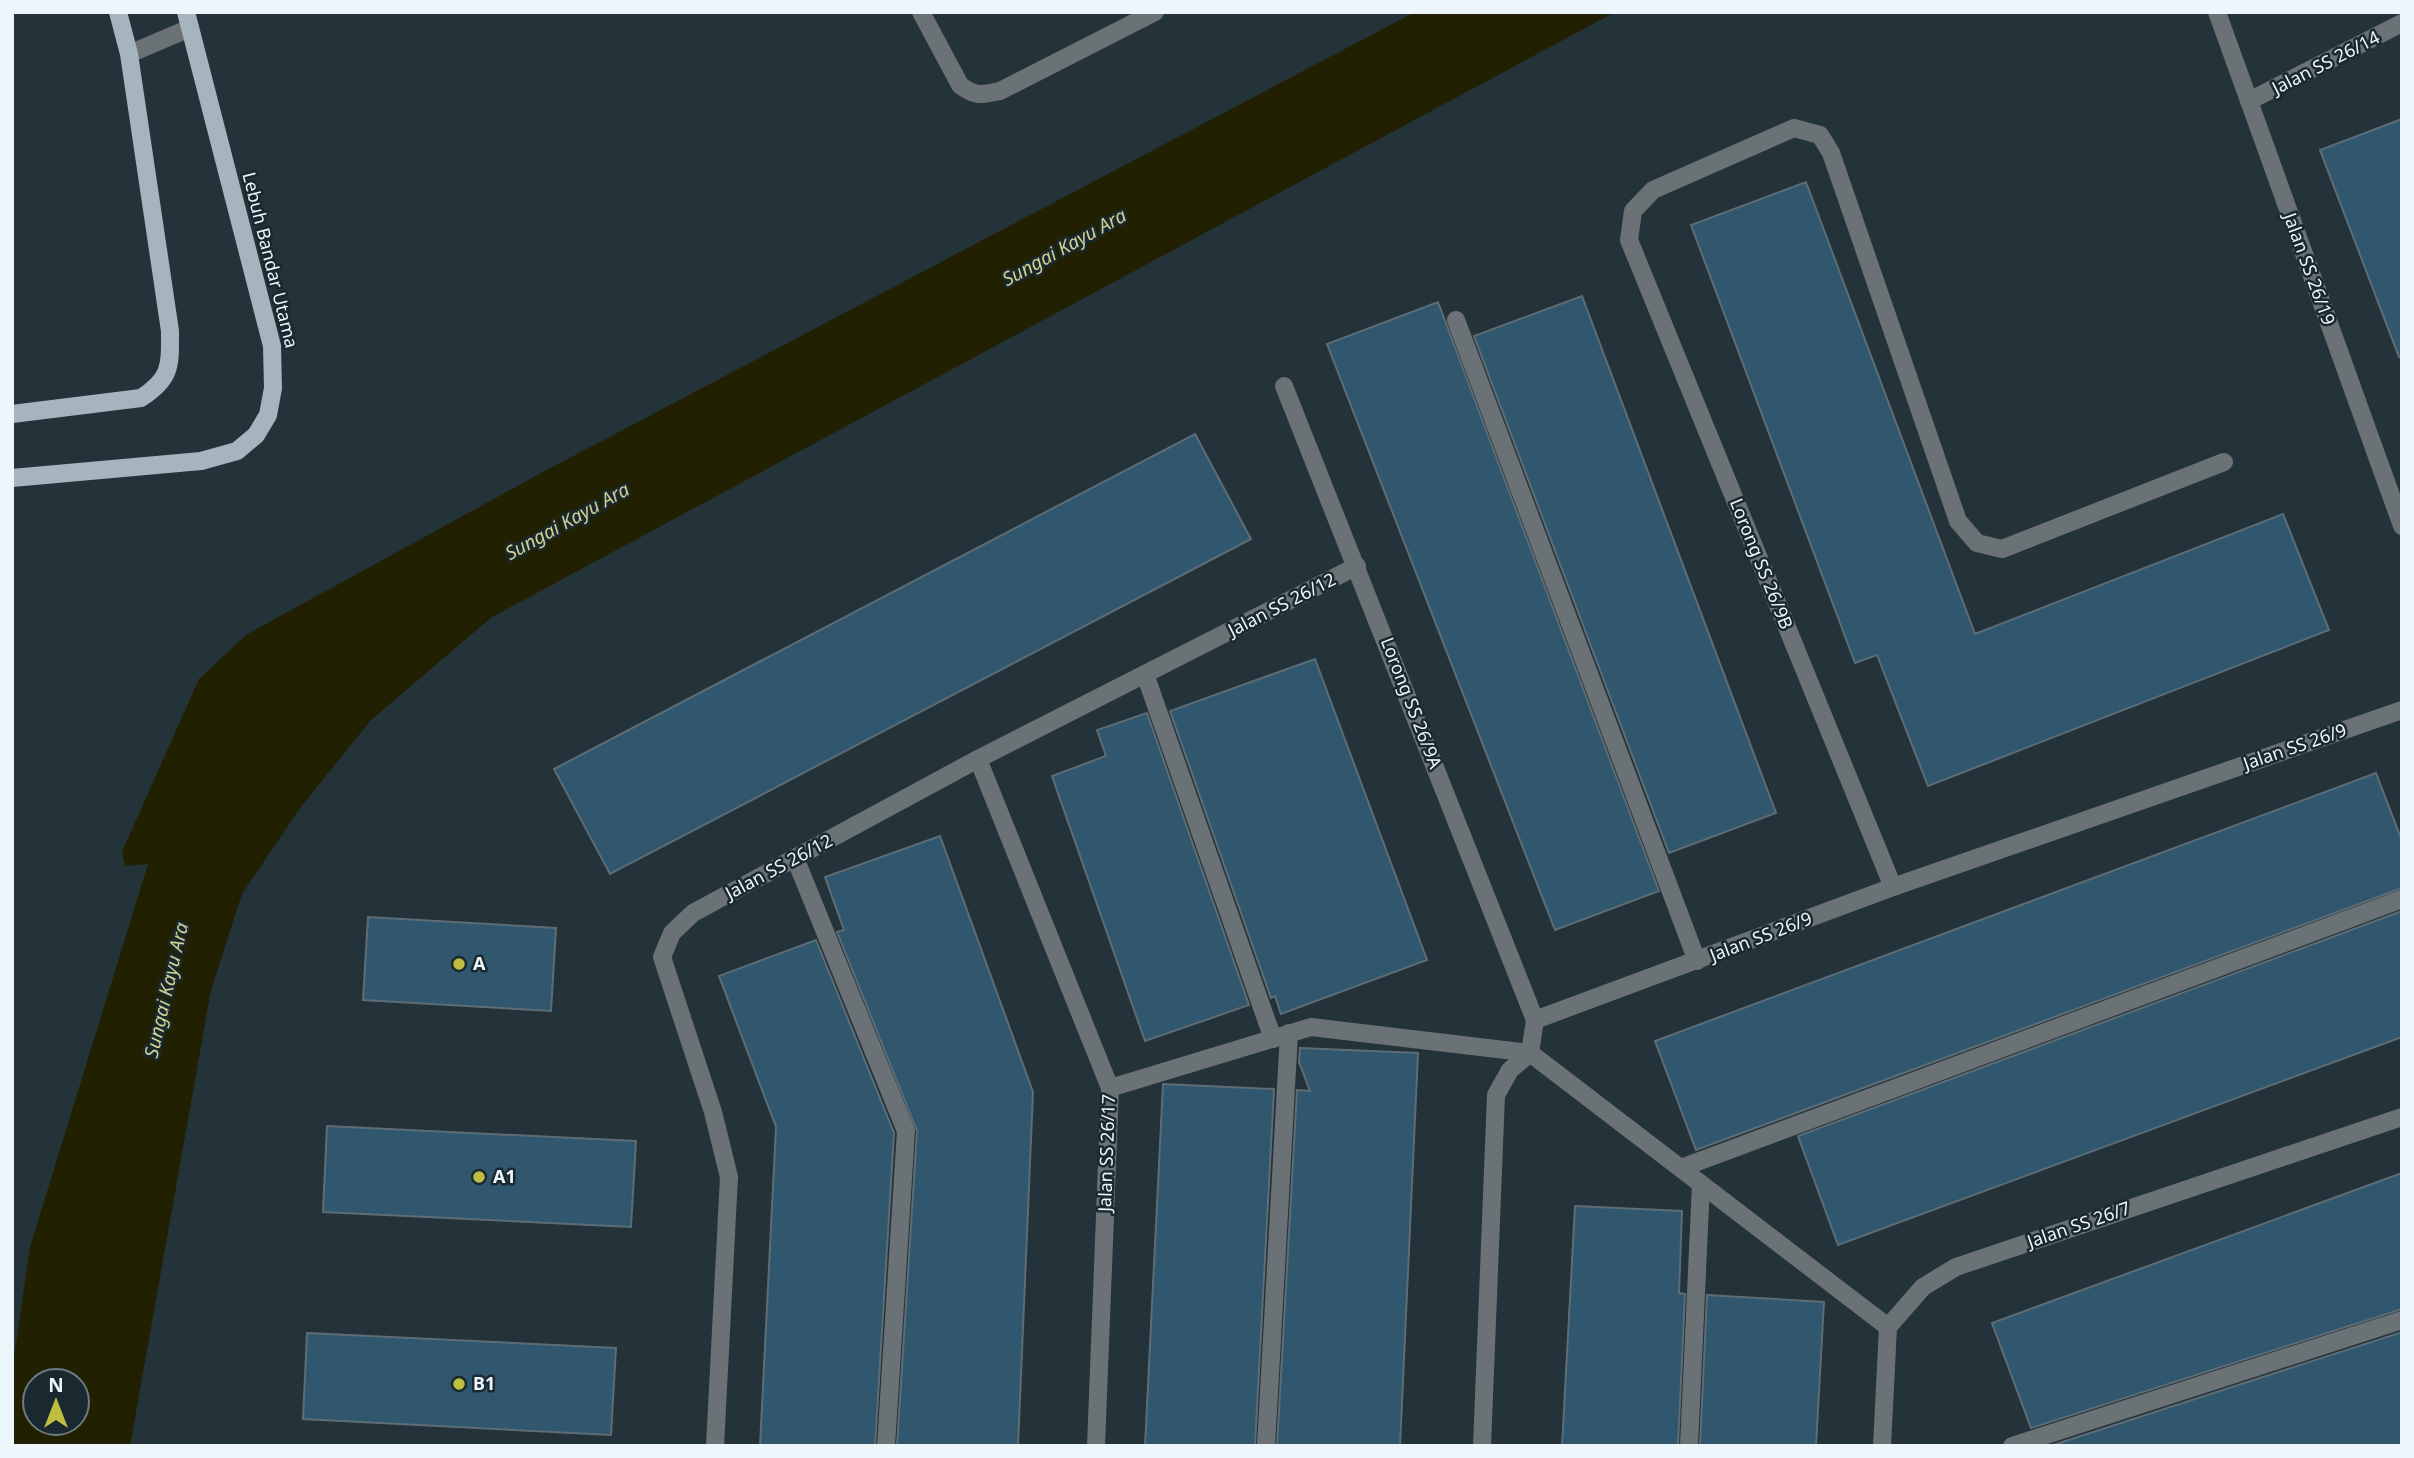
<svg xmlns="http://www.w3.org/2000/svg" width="2414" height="1458" font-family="'Noto Sans',sans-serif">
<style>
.water{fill:#212000;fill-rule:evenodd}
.building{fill:#30576d;stroke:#5d6d76;stroke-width:2}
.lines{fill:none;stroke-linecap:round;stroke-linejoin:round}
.minor{stroke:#6b7276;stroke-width:18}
.major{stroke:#a6b4bd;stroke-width:18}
.poi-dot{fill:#bfbe41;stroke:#1a2830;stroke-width:2.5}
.labels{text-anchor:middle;stroke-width:5;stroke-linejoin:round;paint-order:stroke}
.street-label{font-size:18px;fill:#edf6fb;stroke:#1a2830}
.poi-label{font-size:18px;font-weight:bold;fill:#edf6fb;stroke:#1a2830;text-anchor:start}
.water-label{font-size:19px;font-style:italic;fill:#cfd08d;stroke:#1a2830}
</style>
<rect width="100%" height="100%" fill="#24323a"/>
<path class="water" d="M1415,12H1615L492,617L371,720L300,808L242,894L211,990L130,1446H12V1371L30,1247L148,864L125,866L122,852L199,679L246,635L543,472ZM35,1381H77V1423H35Z"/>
<g class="building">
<path d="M2402,119V356L2399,357L2320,150Z"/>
<path d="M1806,182L1975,634L2283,514L2329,630L1928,786L1877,655L1855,663L1691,225Z"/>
<path d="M1582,296L1776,813L1669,853L1474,336Z"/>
<path d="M1438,302L1659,891L1555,930L1327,344Z"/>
<path d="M1195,434L1251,539L610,874L554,769Z"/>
<path d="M1315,659L1427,960L1281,1014L1275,996L1271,998L1170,711Z"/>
<path d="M1147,713L1249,1005L1145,1041L1052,776L1106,756L1097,730Z"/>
<path d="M2376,773L2402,841V888L1696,1150L1655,1041Z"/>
<path d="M940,836L1033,1092L1018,1446H897L917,1131L837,932L844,930L825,877Z"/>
<path d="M2402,911V1037L1838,1245L1798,1136Z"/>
<path d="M368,917L556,928L551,1011L363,1000Z"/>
<path d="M816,940L894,1133L875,1446H760L776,1127L719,976Z"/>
<path d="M1300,1048L1418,1053L1400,1446H1277L1297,1090L1310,1091L1299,1062Z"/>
<path d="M1163,1084L1274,1089L1255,1446H1145Z"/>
<path d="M327,1126L636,1141L631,1227L323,1212Z"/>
<path d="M2402,1173V1309L2031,1428L1992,1323Z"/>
<path d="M1575,1206L1682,1211L1679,1293L1685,1294L1678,1446H1562Z"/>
<path d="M1707,1295L1824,1302L1816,1446H1700Z"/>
<path d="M2402,1332V1446H2050Z"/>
<path d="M307,1333L616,1348L611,1435L303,1419Z"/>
</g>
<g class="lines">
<g class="minor">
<path d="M921,12L960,85C975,97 982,95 1000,91L1155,12"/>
<path d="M2217,12L2402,526"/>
<path d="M129,54L190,28"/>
<path d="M2249,101L2402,23"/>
<path d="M1456,320L1697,961"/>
<path d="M1284,386L1535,1020"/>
<path d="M1145,674L1273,1039"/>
<path d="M978,759L1110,1088L1096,1446"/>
<path d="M795,858L906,1131L886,1446"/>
<path d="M1893,887L1629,240L1633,211L1653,190L1794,128L1820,135L1831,153L1958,521L1977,543L2002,549L2224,462"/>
<path d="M1535,1020L1893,887L2402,710"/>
<path d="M1110,1088L1311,1027L1530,1053L1888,1327"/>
<path d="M1681,1168L2402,899"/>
<path d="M715,1446L729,1177L713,1112L662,957L672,933L693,913L978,759L1357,566"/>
<path d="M1266,1446L1289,1033"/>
<path d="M1482,1446L1496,1095L1510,1070L1530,1053L1535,1020"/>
<path d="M1689,1446L1701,1184"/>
<path d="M1882,1446L1888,1327L1923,1287L1956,1267L2402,1117"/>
<path d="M2012,1446L2402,1320"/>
</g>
<g class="major">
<path d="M12,414L141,398C172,378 170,365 170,331L129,54L118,12"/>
<path d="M12,478L201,461L237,451L256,435L268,415L273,388L272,346L186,12"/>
</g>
</g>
<g class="poi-dot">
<circle cx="459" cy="964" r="7"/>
<circle cx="479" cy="1177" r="7"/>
<circle cx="459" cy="1384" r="7"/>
</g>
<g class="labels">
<g class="street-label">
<text transform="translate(2326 63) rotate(-27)" y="6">Jalan SS 26/14</text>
<text transform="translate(270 260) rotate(76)" y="6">Lebuh Bandar Utama</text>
<text transform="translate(2309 269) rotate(70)" y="6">Jalan SS 26/19</text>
<text transform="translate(1761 564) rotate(68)" y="6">Lorong SS 26/9B</text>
<text transform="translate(1282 605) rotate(-27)" y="6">Jalan SS 26/12</text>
<text transform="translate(1411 703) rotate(69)" y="6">Lorong SS 26/9A</text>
<text transform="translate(2295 747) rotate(-19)" y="6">Jalan SS 26/9</text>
<text transform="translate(779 867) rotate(-28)" y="6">Jalan SS 26/12</text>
<text transform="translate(1761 937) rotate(-21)" y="6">Jalan SS 26/9</text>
<text transform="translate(1107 1153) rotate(-88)" y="6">Jalan SS 26/17</text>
<text transform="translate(2079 1225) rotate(-19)" y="6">Jalan SS 26/7</text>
</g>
<g class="poi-label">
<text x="473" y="970">A</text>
<text x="493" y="1183">A1</text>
<text x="473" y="1390">B1</text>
</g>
<g class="water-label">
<text transform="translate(1064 247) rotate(-29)" y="7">Sungai Kayu Ara</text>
<text transform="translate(567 521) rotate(-29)" y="7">Sungai Kayu Ara</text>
<text transform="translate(166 990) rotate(-77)" y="7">Sungai Kayu Ara</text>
</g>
</g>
<rect width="2414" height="1458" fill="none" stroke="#edf6fb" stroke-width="28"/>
<g transform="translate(56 1402)"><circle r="33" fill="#1a2830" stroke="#6e7a81" stroke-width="2"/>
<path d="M0-5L12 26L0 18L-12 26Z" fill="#bfbe41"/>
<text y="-10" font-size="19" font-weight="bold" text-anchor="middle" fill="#edf6fb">N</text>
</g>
</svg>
